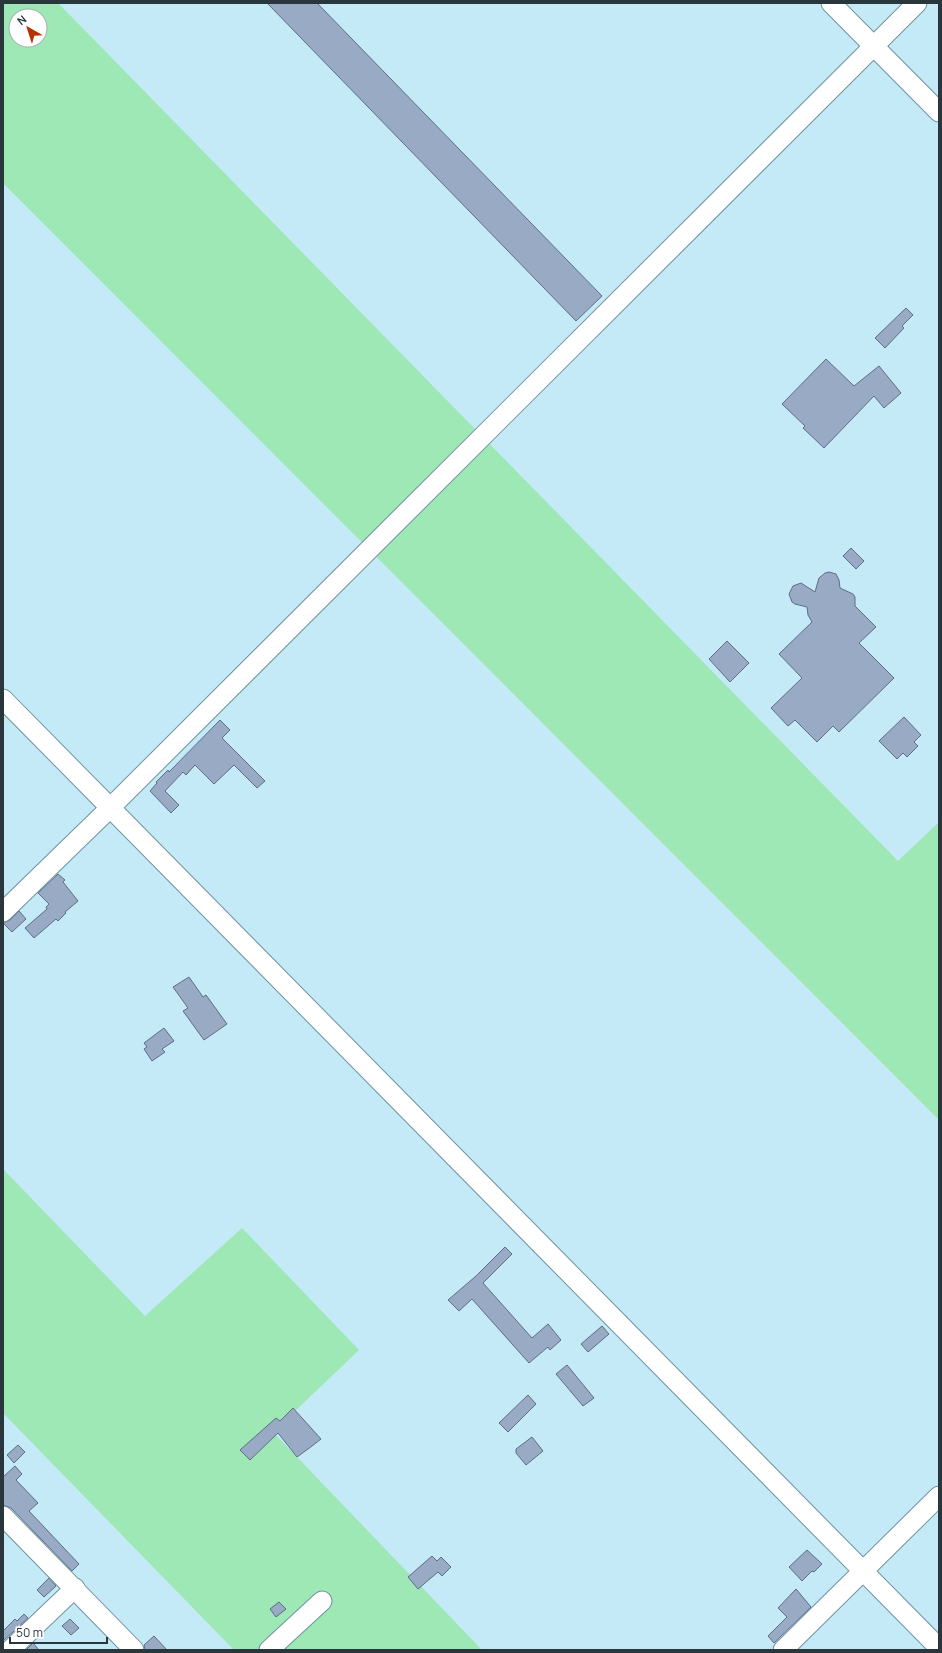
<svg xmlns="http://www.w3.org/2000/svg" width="942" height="1653" font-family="Manrope,sans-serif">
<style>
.green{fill:#9de8b5;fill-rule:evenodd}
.building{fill:#98aac4;stroke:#5d6e86}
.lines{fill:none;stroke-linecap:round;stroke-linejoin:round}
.minor-casing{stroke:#7093a0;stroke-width:21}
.minor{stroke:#fff;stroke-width:19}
</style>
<rect width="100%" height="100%" fill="#c4e9f7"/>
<g class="green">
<path d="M3,3H58L898,861L939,822V1120L3,183ZM16,16H40V40H16Z"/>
<path d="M3,1169L145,1316L242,1228L359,1350L273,1432L482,1650H234L3,1413Z"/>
</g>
<g class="building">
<path d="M267,3H317L602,296L576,321Z"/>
<path d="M906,308L913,315L902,326L904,328L885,348L875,338Z"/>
<path d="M826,359L854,386L879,366L901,393L884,408L874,396L824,448L803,428L805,426L782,404Z"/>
<path d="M851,548L864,561L856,569L843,556Z"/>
<path d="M829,572L836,574L839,580L840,588L853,594L855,597V606L876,627L859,643L894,678L839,732L833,726L817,742L795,720L788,726L771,708L802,678L779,654L812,622L808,615L807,607L795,604L792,602L789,594L793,586L801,583L815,592L819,578L825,573Z"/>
<path d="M727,641L749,663L730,682L709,659Z"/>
<path d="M904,717L921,735L914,742L918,746L907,757L903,753L897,759L879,741Z"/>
<path d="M220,720L230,730L222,738L265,781L257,788L234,765L214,784L195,765L186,775L183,772L165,791L179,805L171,813L150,791L157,783L156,782L168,770L169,772Z"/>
<path d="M58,874L65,880L63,882L78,901L65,912L66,913L58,921L56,919L34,938L25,928L47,909L46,907L49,904L38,893Z"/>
<path d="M19,911L26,919L12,932L3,923L10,920Z"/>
<path d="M189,977L203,997L206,995L227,1024L204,1040L183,1011L188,1008L173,987Z"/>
<path d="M164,1028L174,1041L162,1049L165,1052L152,1061L144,1049L147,1047L144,1043Z"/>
<path d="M505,1247L512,1254L483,1283L532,1338L548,1324L561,1340L550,1350L548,1347L529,1363L472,1299L459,1311L448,1300L476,1276Z"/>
<path d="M602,1326L609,1334L588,1352L581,1344Z"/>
<path d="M567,1365L594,1398L583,1406L556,1374Z"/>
<path d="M528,1395L536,1404L508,1432L499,1423Z"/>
<path d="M293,1408L321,1439L312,1446L297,1457L278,1433L250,1460L240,1450L276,1418L280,1421Z"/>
<path d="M532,1437L543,1451L526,1465L516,1453V1449Z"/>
<path d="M18,1445L25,1452L14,1463L7,1455Z"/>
<path d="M15,1466L22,1474L16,1480L38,1503L29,1511L79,1564L72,1571L11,1508L3,1505V1477Z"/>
<path d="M807,1550L822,1564L814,1572L812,1571L802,1581L789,1567Z"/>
<path d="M432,1556L437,1561L441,1557L451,1567L442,1576L438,1572L418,1589L408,1577Z"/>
<path d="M49,1578L56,1586L44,1597L37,1590Z"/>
<path d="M796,1589L811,1607L774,1643L768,1636L787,1617L778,1608Z"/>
<path d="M279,1602L286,1609L276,1617L270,1609Z"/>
<path d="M24,1614L28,1618L3,1641V1631L15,1619L17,1621Z"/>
<path d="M70,1619L79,1628L71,1635L62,1626Z"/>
<path d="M154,1636L167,1650H145L144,1645Z"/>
<path d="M33,1643L39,1650H26Z"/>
</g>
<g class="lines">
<g class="minor-casing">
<g id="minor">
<path d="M831,3L939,112"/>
<path d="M3,699L939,1648"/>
<path d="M3,912L110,808L917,3"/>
<path d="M3,1516L134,1650"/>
<path d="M10,1650L75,1588"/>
<path d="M269,1650L322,1601"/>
<path d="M783,1650L939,1496"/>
</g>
</g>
<use href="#minor" class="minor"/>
</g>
<rect width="942" height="1653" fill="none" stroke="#29373d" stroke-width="8"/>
<g transform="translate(28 28) rotate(321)"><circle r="19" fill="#ffffff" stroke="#a9afb1"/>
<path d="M0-3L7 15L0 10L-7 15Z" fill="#b82f00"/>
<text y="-6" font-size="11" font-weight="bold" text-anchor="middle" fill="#29373d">N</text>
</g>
<path d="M10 1637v6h97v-6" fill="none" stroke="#29373d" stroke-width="2"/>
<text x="16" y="1637" font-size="12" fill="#29373d" stroke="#ffffff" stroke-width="3" paint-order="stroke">50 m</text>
</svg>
